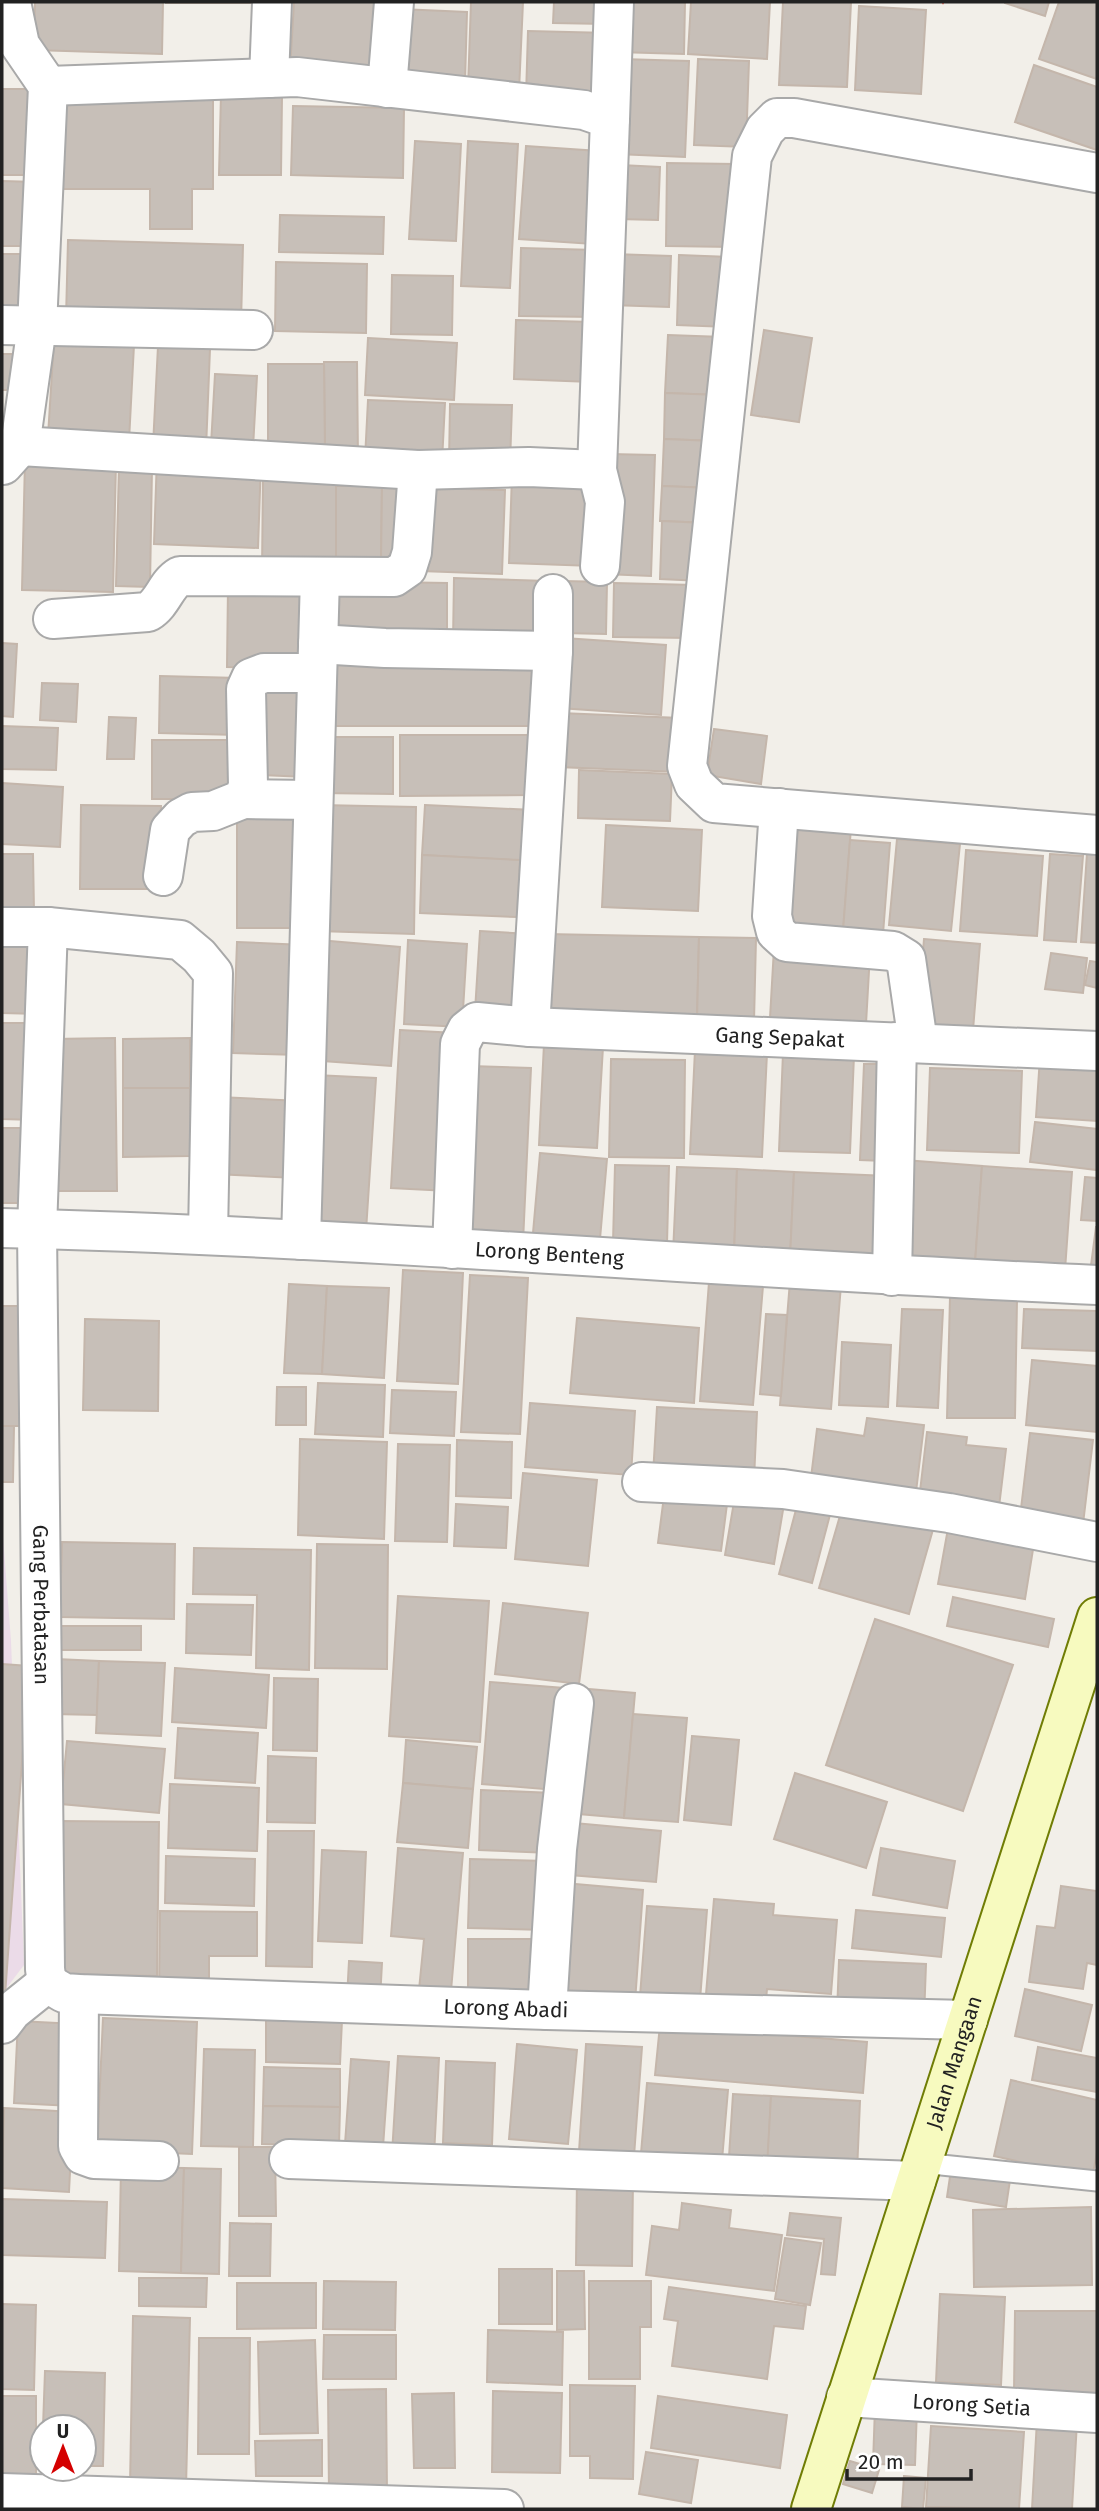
<svg xmlns="http://www.w3.org/2000/svg" width="1099" height="2511" font-family="'Fira Sans',sans-serif">
<style>
.industrial{fill:#ebdbe8}
.building{fill:#c7bfb8;stroke:#c4b6ab;stroke-width:2}
.lines{fill:none;stroke-linecap:round;stroke-linejoin:round}
.lane-casing{stroke:#a9a9a9;stroke-width:23}
.street-casing{stroke:#a9a9a9;stroke-width:42}
.secondary-casing{stroke:#707d05;stroke-width:42}
.path{stroke:#fa8072;stroke-width:4.5;stroke-dasharray:3.5 3.5;stroke-linecap:butt}
.lane{stroke:#fff;stroke-width:19}
.street{stroke:#fff;stroke-width:38}
.secondary{stroke:#f7fabf;stroke-width:38}
.labels{text-anchor:middle;stroke-width:5;stroke-linejoin:round;paint-order:stroke}
.street-label{font-size:21px;fill:#222;stroke:#fff}
</style>
<rect width="100%" height="100%" fill="#f2efe9"/>
<path class="industrial" d="M2,1524L11,1641L24,1965L2,1994Z"/>
<g class="building">
<path d="M35,2H163L162,54L34,50Z"/>
<rect x="166" y="2" width="101" height="1"/>
<path d="M294,2H374L370,75L290,71Z"/>
<path d="M471,2H523L519,91L468,88Z"/>
<path d="M554,2H606V24L553,23Z"/>
<path d="M619,2H685L684,54L617,52Z"/>
<path d="M691,2H770L767,59L688,54Z"/>
<path d="M783,2H851L847,87L779,85Z"/>
<path d="M1005,2H1049L1045,16L1005,3Z"/>
<path d="M1059,2H1097V79L1039,59Z"/>
<path d="M859,6L926,10L921,94L855,90Z"/>
<path d="M400,9L467,12L465,82L398,80Z"/>
<path d="M528,31L609,33L607,98L526,96Z"/>
<path d="M621,59L689,61L685,157L617,154Z"/>
<path d="M698,59L749,61L746,147L694,145Z"/>
<path d="M1034,65L1097,87V150L1015,122Z"/>
<path d="M2,89H34L33,175H2Z"/>
<path d="M221,94L282,96L281,175H219Z"/>
<path d="M63,98H213V189H192V229H150V189H63Z"/>
<path d="M293,106L404,108L403,178L291,175Z"/>
<path d="M415,141L461,144L456,241L409,239Z"/>
<path d="M468,141L518,144L510,288L461,286Z"/>
<path d="M526,146L599,151L593,244L519,239Z"/>
<path d="M667,163L735,164L734,247L666,246Z"/>
<path d="M620,165L660,167L658,220L618,219Z"/>
<path d="M2,181L36,182V246H2Z"/>
<path d="M280,215L384,217L383,254L279,252Z"/>
<path d="M68,240L243,245L241,323L66,318Z"/>
<path d="M521,248L596,250L595,317L519,316Z"/>
<rect x="2" y="254" width="24" height="63"/>
<path d="M613,254L671,256L669,307L611,305Z"/>
<path d="M679,255L730,257L728,327L677,325Z"/>
<path d="M276,262L367,264L366,333L275,331Z"/>
<path d="M392,275L453,276L452,335L391,334Z"/>
<path d="M516,320L593,322L591,382L514,379Z"/>
<path d="M764,330L812,338L799,422L751,415Z"/>
<path d="M668,335L723,337L720,395L665,393Z"/>
<path d="M368,338L457,343L454,400L365,395Z"/>
<path d="M54,340L134,345L129,441L48,436Z"/>
<path d="M158,346L210,349L206,449L153,446Z"/>
<path d="M2,354H17L16,390H2Z"/>
<path d="M324,362H357L358,460H325Z"/>
<path d="M268,364H324L325,453L268,454Z"/>
<path d="M215,374L257,376L253,448L211,445Z"/>
<path d="M665,393L720,395L718,441L664,439Z"/>
<path d="M368,400L445,403L442,462L365,459Z"/>
<path d="M450,404L512,405L510,464H449Z"/>
<path d="M664,439L714,441L712,488L662,486Z"/>
<path d="M609,454L655,455L651,576L605,574Z"/>
<path d="M157,457L261,461L258,548L154,544Z"/>
<path d="M25,460L116,462L113,592L22,590Z"/>
<path d="M119,466L152,467L150,587L116,586Z"/>
<path d="M512,475L596,478L593,566L509,563Z"/>
<path d="M263,476L336,477V572H262Z"/>
<path d="M336,486H382L381,572H336Z"/>
<path d="M382,486H409L408,563L381,562Z"/>
<path d="M662,486L712,488L711,523L660,521Z"/>
<path d="M424,488L505,490L502,574L421,571Z"/>
<path d="M662,521L705,523L702,581L660,579Z"/>
<path d="M454,578L547,581L545,644L453,641Z"/>
<path d="M327,581L447,583V643L325,641Z"/>
<path d="M563,581L607,582L606,634L562,633Z"/>
<path d="M614,583L694,585L692,638L613,637Z"/>
<path d="M228,587L315,588L314,669L227,667Z"/>
<path d="M564,638L666,645L661,715L559,708Z"/>
<path d="M2,643L17,644L13,717L2,716Z"/>
<rect x="328" y="664" width="212" height="62"/>
<path d="M160,676L239,678L238,735L159,733Z"/>
<path d="M42,683L78,684L76,722L40,720Z"/>
<path d="M264,688L310,690L306,777L261,775Z"/>
<path d="M560,713L680,718L678,772L558,767Z"/>
<path d="M109,717L136,718L134,759H107Z"/>
<path d="M2,726L58,728L56,770L2,769Z"/>
<path d="M714,729L767,736L761,784L707,775Z"/>
<path d="M400,735H532V795L400,796Z"/>
<path d="M320,737H393V794L320,793Z"/>
<rect x="152" y="740" width="86" height="59"/>
<path d="M579,770L672,774L670,821L578,818Z"/>
<path d="M2,783L63,787L60,847L2,844Z"/>
<path d="M81,805L161,806L159,889H80Z"/>
<path d="M320,805L416,807L414,934L318,931Z"/>
<path d="M425,805L533,810L531,861L422,855Z"/>
<rect x="237" y="808" width="65" height="120"/>
<path d="M795,824L851,828L843,931L787,927Z"/>
<path d="M606,825L702,830L698,911L602,907Z"/>
<path d="M897,839L960,844L951,931L889,925Z"/>
<path d="M850,840L890,843L883,934L843,931Z"/>
<path d="M966,850L1043,856L1037,936L960,931Z"/>
<path d="M1087,853L1097,854V943L1081,942Z"/>
<path d="M2,854H33L34,912H2Z"/>
<path d="M1050,854L1083,856L1076,942L1044,940Z"/>
<path d="M422,855L520,860L517,917L420,913Z"/>
<path d="M480,931L530,934L526,1014L475,1011Z"/>
<path d="M546,934L699,937L697,1020L544,1017Z"/>
<path d="M699,937L756,938L754,1022L697,1020Z"/>
<path d="M924,939L980,944L973,1030L917,1026Z"/>
<path d="M318,940L400,947L391,1066L309,1060Z"/>
<path d="M408,940L467,944L462,1027L404,1024Z"/>
<path d="M237,942L304,945L300,1055L233,1053Z"/>
<path d="M2,945L41,946L40,1014L2,1013Z"/>
<path d="M774,948L870,953L866,1024L770,1018Z"/>
<path d="M1051,953L1087,958L1083,993L1045,989Z"/>
<path d="M1090,961L1097,962V988L1085,985Z"/>
<path d="M2,1023H36L34,1120L2,1119Z"/>
<path d="M400,1030L456,1033L448,1191L391,1188Z"/>
<path d="M115,1038L117,1191H54L52,1039Z"/>
<path d="M190,1038V1088H123V1039Z"/>
<path d="M544,1044L603,1047L597,1148L539,1145Z"/>
<path d="M695,1050L767,1053L762,1157L690,1154Z"/>
<path d="M783,1053L854,1055L850,1153L779,1151Z"/>
<path d="M1040,1057L1097,1060V1121L1036,1117Z"/>
<path d="M611,1059L685,1060L684,1158L609,1157Z"/>
<path d="M864,1064H889L885,1161L860,1160Z"/>
<path d="M470,1066L531,1068L523,1242L463,1239Z"/>
<path d="M930,1068L1022,1071L1019,1153L927,1150Z"/>
<path d="M315,1075L376,1078L366,1231L305,1227Z"/>
<path d="M123,1088H190V1156L123,1157Z"/>
<path d="M219,1097L300,1101L295,1178L215,1174Z"/>
<path d="M1035,1122L1097,1129V1170L1030,1162Z"/>
<path d="M2,1128H27L25,1203H2Z"/>
<path d="M540,1153L607,1159L600,1239L533,1233Z"/>
<path d="M904,1160L982,1166L975,1263L897,1258Z"/>
<path d="M615,1165L669,1166L667,1244L613,1243Z"/>
<path d="M982,1166L1072,1172L1065,1270L975,1263Z"/>
<path d="M677,1167L737,1169L734,1255L673,1253Z"/>
<path d="M737,1169L794,1172L790,1258L734,1255Z"/>
<path d="M794,1172L888,1176L884,1262L790,1258Z"/>
<path d="M1085,1177L1097,1178V1221L1081,1220Z"/>
<path d="M1096,1227H1097V1274L1090,1273Z"/>
<path d="M403,1270L463,1273L458,1384L397,1381Z"/>
<path d="M470,1275L528,1278L520,1434L461,1432Z"/>
<path d="M790,1281L841,1285L831,1409L780,1405Z"/>
<path d="M709,1282L763,1286L753,1405L700,1401Z"/>
<path d="M289,1284L327,1286L322,1374L284,1373Z"/>
<path d="M327,1286L389,1288L384,1378L322,1374Z"/>
<path d="M950,1297L1017,1299L1015,1418H947Z"/>
<path d="M2,1306H27L26,1426H2Z"/>
<path d="M902,1309L943,1310L938,1408L897,1406Z"/>
<path d="M1024,1309L1097,1311V1351L1022,1348Z"/>
<path d="M766,1314L787,1315L781,1396L760,1394Z"/>
<path d="M577,1318L699,1328L694,1403L570,1393Z"/>
<path d="M85,1319L159,1321L158,1411L83,1410Z"/>
<path d="M842,1342L891,1345L888,1407L839,1405Z"/>
<path d="M1032,1360L1097,1366V1432L1026,1425Z"/>
<path d="M318,1383L385,1385L383,1437L315,1434Z"/>
<path d="M277,1387H306V1425H276Z"/>
<path d="M392,1390L456,1392L454,1436L390,1433Z"/>
<path d="M530,1403L635,1411L631,1475L525,1467Z"/>
<path d="M657,1407L757,1412L754,1480L653,1475Z"/>
<path d="M867,1418L924,1425L915,1500L810,1486L817,1429L864,1436Z"/>
<path d="M2,1426H14L13,1482H2Z"/>
<path d="M927,1432L967,1437L966,1445L1006,1449L999,1507L919,1500Z"/>
<path d="M1030,1433L1093,1440L1083,1524L1020,1517Z"/>
<path d="M300,1439L387,1442L384,1539L298,1535Z"/>
<path d="M457,1440L512,1442L511,1498L456,1496Z"/>
<path d="M398,1444L450,1445L447,1542L395,1541Z"/>
<path d="M523,1473L597,1480L588,1566L515,1559Z"/>
<path d="M664,1496L727,1504L721,1551L658,1543Z"/>
<path d="M735,1496L784,1504L774,1564L725,1555Z"/>
<path d="M798,1502L831,1511L812,1583L779,1574Z"/>
<path d="M844,1502L934,1526L909,1614L819,1588Z"/>
<path d="M456,1504L508,1507L506,1548L454,1546Z"/>
<path d="M949,1523L1035,1537L1025,1599L938,1584Z"/>
<path d="M62,1542L175,1544L174,1619L60,1617Z"/>
<path d="M317,1544L388,1545L387,1669L315,1668Z"/>
<path d="M194,1548L311,1550L309,1670L256,1668L257,1595L193,1594Z"/>
<path d="M398,1596L489,1601L480,1742L389,1736Z"/>
<path d="M953,1597L1054,1619L1048,1647L947,1626Z"/>
<path d="M503,1603L588,1613L579,1684L495,1674Z"/>
<path d="M187,1604L253,1605L251,1655L186,1653Z"/>
<path d="M875,1619L1013,1665L963,1811L826,1765Z"/>
<rect x="51" y="1626" width="90" height="24"/>
<path d="M56,1659L99,1661L97,1715L54,1714Z"/>
<path d="M99,1661L165,1663L161,1736L96,1733Z"/>
<path d="M2,1664L29,1666L4,2009H2Z"/>
<path d="M175,1668L269,1675L266,1728L172,1722Z"/>
<path d="M274,1678L318,1679L317,1751L273,1750Z"/>
<path d="M490,1682L564,1688L556,1790L482,1784Z"/>
<path d="M577,1688L635,1693L624,1818L567,1813Z"/>
<path d="M633,1714L687,1718L678,1822L624,1818Z"/>
<path d="M178,1728L258,1733L255,1783L175,1778Z"/>
<path d="M692,1736L739,1740L731,1825L684,1820Z"/>
<path d="M406,1740L477,1747L473,1789L403,1783Z"/>
<path d="M67,1741L165,1749L159,1813L61,1804Z"/>
<path d="M268,1756L316,1758L315,1823L267,1822Z"/>
<path d="M795,1773L887,1802L866,1868L774,1839Z"/>
<path d="M403,1783L473,1789L468,1848L397,1842Z"/>
<path d="M170,1784L259,1788L257,1851L168,1848Z"/>
<path d="M481,1790L553,1793L550,1853L479,1850Z"/>
<path d="M60,1821L159,1822L157,1976L58,1974Z"/>
<path d="M574,1823L661,1831L656,1882L570,1875Z"/>
<path d="M268,1831H314L312,1967L266,1966Z"/>
<path d="M398,1848L463,1853L450,2002L418,2000L424,1939L391,1936Z"/>
<path d="M881,1848L955,1861L947,1908L873,1895Z"/>
<path d="M322,1850L366,1852L362,1943L318,1941Z"/>
<path d="M166,1856L255,1859L254,1906L165,1903Z"/>
<path d="M470,1859L547,1861L545,1930L468,1928Z"/>
<path d="M564,1883L643,1890L635,2002L555,1996Z"/>
<path d="M1061,1886L1097,1891V1965L1087,1963L1083,1989L1029,1982L1037,1926L1055,1928Z"/>
<path d="M714,1899L774,1904L773,1915L837,1920L831,1994L767,1989L765,2011L705,2006Z"/>
<path d="M647,1906L707,1910L700,2000L640,1996Z"/>
<path d="M856,1910L945,1918L941,1957L852,1948Z"/>
<path d="M160,1911L257,1912V1956H209V1991H159Z"/>
<path d="M468,1939H544L543,2005L468,2004Z"/>
<path d="M839,1960L926,1964L924,2018L837,2014Z"/>
<path d="M349,1961L382,1963L380,2000L347,1998Z"/>
<path d="M1025,1989L1092,2005L1081,2051L1015,2036Z"/>
<path d="M103,2018L197,2022L192,2154L97,2150Z"/>
<path d="M266,2018L342,2020L340,2064L266,2062Z"/>
<path d="M18,2021L76,2024L72,2106L14,2103Z"/>
<path d="M660,2025L867,2042L863,2093L655,2075Z"/>
<path d="M517,2044L577,2050L568,2144L509,2139Z"/>
<path d="M586,2044L642,2047L633,2170L578,2167Z"/>
<path d="M1038,2047L1097,2058V2092L1032,2080Z"/>
<path d="M204,2049L255,2050L253,2147L201,2146Z"/>
<path d="M398,2056L439,2058L434,2156L392,2154Z"/>
<path d="M351,2059L389,2062L383,2147L345,2144Z"/>
<path d="M446,2061L495,2063L492,2145L443,2143Z"/>
<path d="M264,2067L340,2069V2107L263,2106Z"/>
<path d="M1011,2080L1097,2100V2153L1092,2178L994,2156Z"/>
<path d="M647,2083L728,2090L721,2172L640,2165Z"/>
<path d="M733,2094L771,2096L768,2158L729,2157Z"/>
<path d="M771,2096L860,2101L857,2172L767,2167Z"/>
<path d="M263,2106L340,2107L339,2146L262,2144Z"/>
<path d="M4,2108L73,2112L69,2192L2,2188Z"/>
<path d="M239,2147H275L276,2216H239Z"/>
<path d="M121,2167L184,2168L181,2273L119,2271Z"/>
<path d="M184,2168L221,2169L219,2274L181,2273Z"/>
<path d="M951,2170L1010,2180L1006,2207L947,2197Z"/>
<path d="M577,2176L633,2177L632,2266L576,2265Z"/>
<path d="M2,2199L107,2202L105,2258L2,2255Z"/>
<path d="M682,2203L731,2210L729,2228L782,2235L774,2291L646,2275L652,2226L679,2230Z"/>
<path d="M1091,2207L1092,2285L974,2287L973,2210Z"/>
<path d="M790,2213L841,2218L835,2275L821,2274L824,2239L787,2235Z"/>
<path d="M230,2223L271,2224L270,2276H229Z"/>
<path d="M785,2238L821,2243L810,2305L775,2299Z"/>
<rect x="499" y="2269" width="53" height="55"/>
<path d="M557,2271H584L585,2329L557,2330Z"/>
<path d="M139,2278H207L206,2307L139,2306Z"/>
<path d="M324,2281L396,2282L395,2330L323,2329Z"/>
<path d="M589,2281H651V2327H640V2379H589Z"/>
<path d="M237,2283H316V2328L237,2329Z"/>
<path d="M669,2287L806,2306L803,2329L774,2326L767,2379L672,2366L678,2321L664,2319Z"/>
<path d="M940,2294L1005,2297L1001,2385L936,2382Z"/>
<path d="M2,2304L36,2305L34,2390L2,2389Z"/>
<path d="M1015,2311H1097V2393L1014,2392Z"/>
<path d="M133,2316L190,2318L186,2488L130,2487Z"/>
<path d="M488,2330L563,2332L562,2385L487,2382Z"/>
<path d="M324,2335H396V2379H323Z"/>
<path d="M199,2338H250L249,2454H198Z"/>
<path d="M315,2340L318,2433L260,2434L258,2342Z"/>
<path d="M45,2371L105,2373L103,2466H84V2427H43Z"/>
<path d="M570,2385L635,2386L633,2479L590,2478V2456H570Z"/>
<path d="M386,2389L387,2494H329L328,2390Z"/>
<path d="M493,2391L562,2393L560,2473L492,2472Z"/>
<path d="M454,2393L455,2468H414L412,2394Z"/>
<rect x="2" y="2396" width="34" height="79"/>
<path d="M658,2396L787,2415L780,2468L651,2448Z"/>
<path d="M875,2407L917,2408L915,2465L873,2464Z"/>
<path d="M1037,2420L1077,2422L1072,2509H1032Z"/>
<path d="M931,2426L1024,2432L1019,2509L926,2507Z"/>
<path d="M322,2440V2476H256L255,2441Z"/>
<path d="M646,2452L698,2460L691,2503L639,2494Z"/>
<path d="M850,2461L879,2470L872,2493L843,2484Z"/>
<path d="M904,2476L926,2478L923,2509L902,2507Z"/>
</g>
<g class="lines">
<g class="lane-casing">
<path id="lane" d="M922,2163L1097,2181"/>
</g>
<g class="street-casing">
<g id="street">
<path d="M269,78L272,2"/>
<path d="M48,86L297,77L584,110L610,119L597,470L605,502L600,566"/>
<path d="M387,88L394,2"/>
<path d="M610,119L614,2"/>
<path d="M1097,173L794,118H777L765,130L752,156L687,766L694,784L714,803L1097,835"/>
<path d="M2,325L253,330"/>
<path d="M20,446L418,470L529,467L597,470"/>
<path d="M3,465L20,446L37,326L48,86L20,45L11,2"/>
<path d="M53,619L148,612C163,603 166,584 180,576L394,577L407,568L412,552L418,470"/>
<path d="M318,644L385,648L553,651"/>
<path d="M243,799L313,800"/>
<path d="M779,808L772,916L776,932L787,942L893,951L906,959L918,1043"/>
<path d="M163,876L170,830L181,818L192,812L213,811L243,799L248,786L246,689L251,678L264,673H317"/>
<path id="s1" d="M2,927H48L37,1229L45,1969L47,1983"/>
<path d="M48,927L180,940L199,956L213,973L208,1235"/>
<path d="M530,1027L553,651V594"/>
<path id="s2" d="M2,1228C367,1237 732,1269 1097,1285"/>
<path d="M301,1240L320,577"/>
<path id="s3" d="M452,1249L460,1044L467,1030L477,1022L530,1027L1097,1051"/>
<path d="M892,1276L897,1042"/>
<path d="M642,1482L783,1489L949,1513L1097,1542"/>
<path id="s4" d="M47,1983L64,1993L79,1994L547,2010L968,2020"/>
<path d="M79,1994L78,2146L83,2155L94,2159L159,2161"/>
<path d="M547,2010L557,1849L574,1703"/>
<path d="M2,2024L12,2011L47,1983"/>
<path d="M289,2159L916,2181"/>
<path id="s5" d="M846,2397L1097,2413"/>
<path d="M2,2493L504,2509"/>
</g>
</g>
<g class="secondary-casing">
<g id="secondary">
<path id="s6" d="M811,2509L1097,1617"/>
</g>
</g>
<path class="path" d="M942,2H944"/>
<use href="#lane" class="lane"/>
<use href="#street" class="street"/>
<use href="#secondary" class="secondary"/>
</g>
<g class="labels">
<g class="street-label">
<text dy="7" stroke="none"><textPath href="#s3" startOffset="537">Gang Sepakat</textPath></text>
<text dy="7" stroke="none"><textPath href="#s2" startOffset="548">Lorong Benteng</textPath></text>
<text dy="7" stroke="none"><textPath href="#s1" startOffset="724">Gang Perbatasan</textPath></text>
<text dy="7" stroke="none"><textPath href="#s4" startOffset="462">Lorong Abadi</textPath></text>
<text dy="7" stroke="none"><textPath href="#s6" startOffset="469">Jalan Mangaan</textPath></text>
<text dy="7" stroke="none"><textPath href="#s5" startOffset="126">Lorong Setia</textPath></text>
</g>
</g>
<rect width="1099" height="2511" fill="none" stroke="#222222" stroke-width="7"/>
<g transform="translate(63 2448)"><circle r="33" fill="#ffffff" stroke="#a7a7a7" stroke-width="2"/>
<path d="M0-5L12 26L0 18L-12 26Z" fill="#d40000"/>
<text y="-10" font-size="19" font-weight="bold" text-anchor="middle" fill="#222222">U</text>
</g>
<path d="M847 2469v10h124v-10" fill="none" stroke="#222222" stroke-width="3.5"/>
<text x="858" y="2469" font-size="21" fill="#222222" stroke="#ffffff" stroke-width="5" paint-order="stroke">20 m</text>
</svg>
